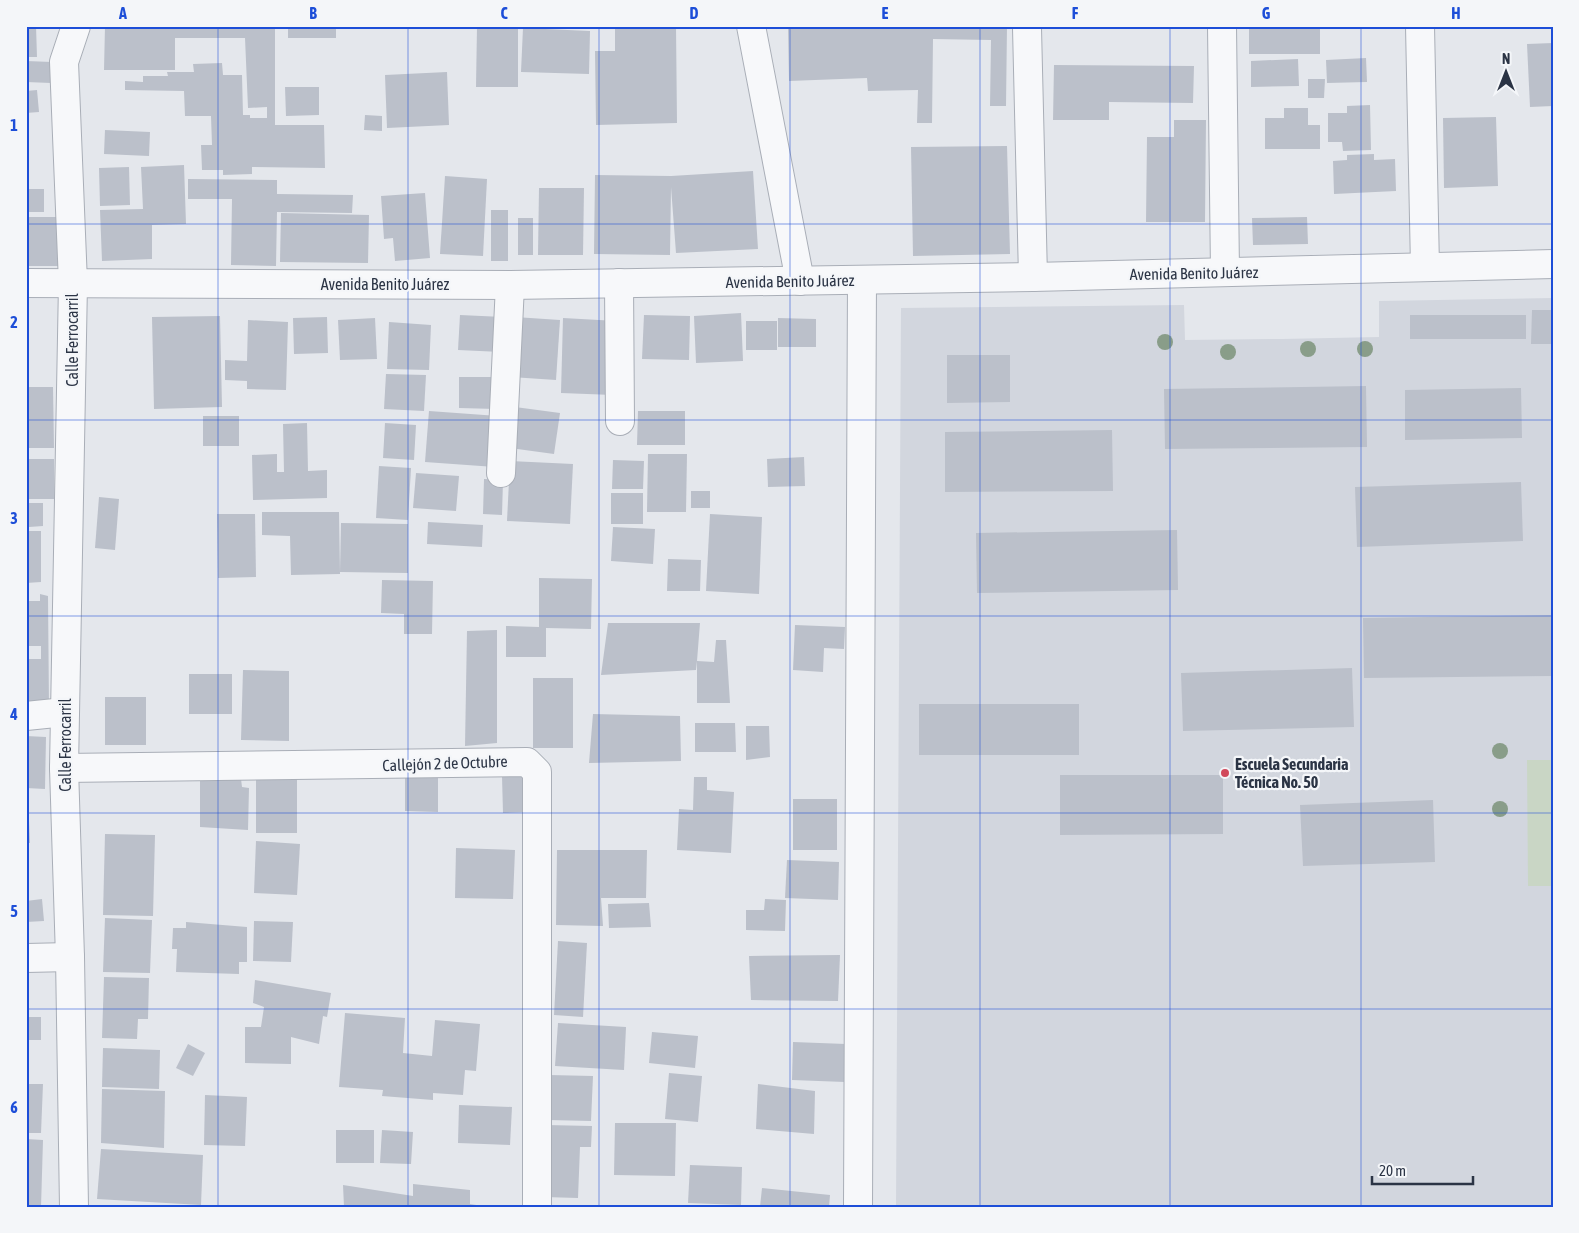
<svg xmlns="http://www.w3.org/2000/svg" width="1579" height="1233" font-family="'Asap Condensed',sans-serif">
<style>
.built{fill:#d2d6de}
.green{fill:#c9d6c5}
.building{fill:#bbc0ca}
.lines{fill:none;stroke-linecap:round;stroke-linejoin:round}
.minor-casing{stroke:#a9aeb7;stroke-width:30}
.minor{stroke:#f7f8fa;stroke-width:28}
.tree{fill:#899d89}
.grid{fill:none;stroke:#1d4ed8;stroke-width:1;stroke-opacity:0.55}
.poi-dot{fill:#d1495b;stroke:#f4f6f9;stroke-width:2}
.labels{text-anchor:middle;stroke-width:4.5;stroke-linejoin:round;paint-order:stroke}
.street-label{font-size:16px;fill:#2b3445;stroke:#f4f6f9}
.poi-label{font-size:16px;font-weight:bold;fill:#2b3445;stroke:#f4f6f9;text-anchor:start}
.neatline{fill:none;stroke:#1d4ed8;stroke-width:2}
.grid-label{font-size:16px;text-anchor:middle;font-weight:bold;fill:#1d4ed8}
</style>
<rect width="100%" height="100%" fill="#e4e7ec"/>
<path class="built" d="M1553,298V1207H896L901,308L1184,305L1185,340L1282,339L1379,337V301Z"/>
<path class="green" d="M1527,760H1553V886H1528Z"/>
<g class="building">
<path d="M26,26H36L37,57H26Z"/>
<path d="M105,26H275V125H324L325,168L252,167V174L223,175V170H202L201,145H212L211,116H185L184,91L125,90V81L143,82V76H168L167,72H194L193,64L222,63L223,75H242L243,115H250V118H267V107L248,108L245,38H175V70H104Z"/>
<rect x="288" y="26" width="48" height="12"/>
<path d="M615,26H676L677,123L596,125L595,51H615Z"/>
<path d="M788,26H1007L1006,106H990L991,40L933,39L932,123H917L918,90L868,91L867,78L789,81Z"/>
<rect x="1249" y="26" width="71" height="28"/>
<path d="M477,27H518V87H476Z"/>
<path d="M523,28L590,31L589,74L521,72Z"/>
<path d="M1553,43V106L1530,107L1527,44Z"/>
<path d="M1366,58L1367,82L1327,83L1326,60Z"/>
<path d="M1298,59L1299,86L1251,87V61Z"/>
<path d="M26,61L52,62L51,83L26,82Z"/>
<path d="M1054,65L1194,66L1193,103L1109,102V120H1053Z"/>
<path d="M447,72L449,125L387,128L385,75Z"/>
<path d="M1308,79H1325L1324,98H1308Z"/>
<path d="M285,87H319V115L286,116Z"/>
<path d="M37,90L39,112L26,113V91Z"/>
<path d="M1370,105L1371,150L1343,151L1342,142H1328V113H1347V106Z"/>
<path d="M1284,108H1308V125H1320V149H1265V118H1284Z"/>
<path d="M365,115L382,116V131L364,130Z"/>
<path d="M1496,117L1498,186L1444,188L1443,118Z"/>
<path d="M1174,120H1206L1205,222H1146L1147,137H1174Z"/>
<path d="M105,130L150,132L149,156L104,154Z"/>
<path d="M1007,146L1010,254L913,256L911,147Z"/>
<path d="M1374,154V160L1395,159L1396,191L1334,194L1333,161L1347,160V155Z"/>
<path d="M184,165L186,224L152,225V259L102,261L100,210L143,209L141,167Z"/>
<path d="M129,167L130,205L100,206L99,168Z"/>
<path d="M753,171L758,249L676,253L671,187L670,255L594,254L595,175L671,176Z"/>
<path d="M445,176L487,179L483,256L440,254Z"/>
<path d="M188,179L277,180V194L353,195L352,213L277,212L276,266L231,265L232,199H188Z"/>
<path d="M539,188H584L583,255H538Z"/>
<rect x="26" y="189" width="18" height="23"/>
<path d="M425,193L430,258L395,261L393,238L384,239L381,196Z"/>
<rect x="491" y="210" width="17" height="51"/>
<path d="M281,213L369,215L368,263L280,262Z"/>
<rect x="26" y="217" width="32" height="49"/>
<path d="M1307,217L1308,244L1253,245L1252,218Z"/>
<rect x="518" y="218" width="15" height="37"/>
<path d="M1532,310H1553V344H1531Z"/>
<path d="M741,313L743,361L696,363L694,316Z"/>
<path d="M460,315L503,317L501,352L458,350Z"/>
<path d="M644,315L690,316L689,360L642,359Z"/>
<rect x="1410" y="315" width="116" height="24"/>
<path d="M220,316L222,407L154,409L152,317Z"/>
<path d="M327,317L328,353L294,354L293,318Z"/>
<path d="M515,317L560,320L556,380L511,377Z"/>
<path d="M375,318L377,359L340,360L338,320Z"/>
<path d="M563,318L617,321L613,395L561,393Z"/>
<path d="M778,318L816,319V347H778Z"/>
<path d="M248,320L288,322L286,390L247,389V381L225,380V360L247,361Z"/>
<rect x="746" y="321" width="31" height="29"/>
<path d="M389,322L431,325L429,370L387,369Z"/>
<path d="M947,355H1010V402L947,403Z"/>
<path d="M386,374L426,375L424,411L384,409Z"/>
<path d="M459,377H496V409L459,408Z"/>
<path d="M1366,386L1367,447L1165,449L1164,389Z"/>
<path d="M26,387H53L54,448H26Z"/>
<path d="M1521,388L1522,438L1405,440V390Z"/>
<path d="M515,407L560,413L554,454L510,448Z"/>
<path d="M429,411L498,416L495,467L425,462Z"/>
<path d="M638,411H685V445H637Z"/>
<rect x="203" y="416" width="36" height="30"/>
<path d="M307,423L308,471L327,470V498L253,500L252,455L277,454V472H284L283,424Z"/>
<path d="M385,423L416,425L414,460L383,458Z"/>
<path d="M1112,430L1113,491L945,492V432Z"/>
<path d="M648,454H687L686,512H647Z"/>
<path d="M804,457L805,486L768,487L767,459Z"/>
<rect x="26" y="459" width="28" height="40"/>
<path d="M613,460L644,461L643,489H612Z"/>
<path d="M510,461L573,464L570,524L507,521Z"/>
<path d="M379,466L411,468L408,520L376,518Z"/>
<path d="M416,473L459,476L456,511L413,508Z"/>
<path d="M484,479L503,480L502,515L483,514Z"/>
<path d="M1521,482L1523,541L1357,547L1355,487Z"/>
<rect x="691" y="491" width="19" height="17"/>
<rect x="611" y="493" width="32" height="31"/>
<path d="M99,497L119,499L115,550L95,548Z"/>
<path d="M28,503H43V526L29,527Z"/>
<path d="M262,512H339L340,574L291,575L290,536L262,535Z"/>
<path d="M217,514H255L256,577L218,578Z"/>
<path d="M710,514L762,517L759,594L706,591Z"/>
<path d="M428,522L483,525L482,547L427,544Z"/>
<path d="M341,523L408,524V573L340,572Z"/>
<path d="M613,527L655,529L653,564L611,561Z"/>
<path d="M1177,530L1178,590L977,593L976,533Z"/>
<path d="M26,531H41V582L26,583Z"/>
<path d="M668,559L701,560L700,591H667Z"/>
<path d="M539,578L592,579L591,629L546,628V657H506V626L539,627Z"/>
<path d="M382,580L433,581L432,634H404V614L381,613Z"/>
<path d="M40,594L48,596L49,708H26V659H41V646H26V601H40Z"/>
<path d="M1553,615V676L1364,678L1363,618Z"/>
<path d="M608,623H700L697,661L714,662L716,640H726L730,703H697V661L696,670L601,675Z"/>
<path d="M795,625L845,627L844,649L824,648L823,672L793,670Z"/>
<path d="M497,630V743L465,746L467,631Z"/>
<path d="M1352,668L1354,727L1183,731L1181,673Z"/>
<path d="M243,670L289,671V741L241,740Z"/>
<rect x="189" y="674" width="43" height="40"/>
<rect x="533" y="678" width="40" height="70"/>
<rect x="105" y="697" width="41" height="48"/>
<rect x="919" y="704" width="160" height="51"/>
<path d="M593,714L680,716L681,761L589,763Z"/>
<path d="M695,723H735L736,752H695Z"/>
<path d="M746,726H769L770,757L746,760Z"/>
<path d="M26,736L46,737L45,789L26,788Z"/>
<path d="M534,775L532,812L503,813L502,776Z"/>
<path d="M1060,775H1223V834L1060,835Z"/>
<path d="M694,777H707V790L734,792L731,853L677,850L679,809L693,810Z"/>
<path d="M200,778L241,779L242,787L249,788L248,830L200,827Z"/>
<path d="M405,778H438V812L405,811Z"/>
<rect x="256" y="779" width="41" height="54"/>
<path d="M26,798H28L30,843H26Z"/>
<rect x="793" y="799" width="44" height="51"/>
<path d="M1433,800L1435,862L1303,866L1300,805Z"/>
<path d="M105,834L155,835L153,916L103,915Z"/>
<path d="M256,841L300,844L297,895L254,893Z"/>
<path d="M456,848L515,850L513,899L455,898Z"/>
<path d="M557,850H647L646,898H601L603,926L556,925Z"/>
<path d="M787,860L839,862L838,900L785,898Z"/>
<path d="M42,899L44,921L26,922V901Z"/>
<path d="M765,899L786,900L785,931L746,930V910H764Z"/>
<path d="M649,903L651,927L609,928L608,904Z"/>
<path d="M105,918L152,920L150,973L103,972Z"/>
<path d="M254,921L293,922L291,962L253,961Z"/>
<path d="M186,922L247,927V962H239V974L176,972L177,949H172L173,928H186Z"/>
<path d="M558,941L587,943L583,1017L554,1015Z"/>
<path d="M840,955L838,1001L751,1000L749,956Z"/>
<path d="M104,977L149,978L148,1019H138L137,1039L102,1038Z"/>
<path d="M255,980L331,993L327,1017L323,1016L319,1044L291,1037V1064L245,1063V1027H261L264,1007L253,1003Z"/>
<path d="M345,1013L405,1018L403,1053L432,1056L435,1020L480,1024L476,1071L465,1070L463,1095L433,1093V1100L382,1096L383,1090L339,1087Z"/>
<rect x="26" y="1017" width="15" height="23"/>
<path d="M558,1023L626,1027L624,1070L555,1066Z"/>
<path d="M652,1032L698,1036L695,1068L649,1063Z"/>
<path d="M793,1042L846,1044L845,1082L792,1080Z"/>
<path d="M188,1044L205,1053L193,1076L176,1068Z"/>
<path d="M103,1048L160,1050L159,1089L102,1087Z"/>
<path d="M669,1073L702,1076L698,1122L665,1119Z"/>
<path d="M549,1075L593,1076L591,1121L548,1120Z"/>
<path d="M26,1084H43L41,1133H26Z"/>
<path d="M758,1084L815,1091L814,1134L756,1129Z"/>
<path d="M102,1089L165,1091L164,1148L101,1143Z"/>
<path d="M205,1095L247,1097L245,1146L204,1145Z"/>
<path d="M459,1105L512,1107L510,1145L458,1143Z"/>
<path d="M615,1123H676L675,1176L614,1175Z"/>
<path d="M546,1125L592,1126L591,1147H580L578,1198L544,1197Z"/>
<rect x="336" y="1130" width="38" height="33"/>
<path d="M382,1130L413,1132L411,1164L380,1163Z"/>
<path d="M26,1139L43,1140L41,1207H26Z"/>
<path d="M101,1149L203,1155L201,1205L97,1199Z"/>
<path d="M690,1165L742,1167L741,1205L688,1203Z"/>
<path d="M413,1184L470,1190V1204L489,1207H344L343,1185L413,1196Z"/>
<path d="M762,1188L830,1195L829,1207H760Z"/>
</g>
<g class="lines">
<g class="minor-casing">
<g id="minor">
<path d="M751,26L800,281"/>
<path d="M1222,26L1225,272"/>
<path d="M1420,26L1425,267"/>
<path d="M1027,28L1033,277"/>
<path d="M26,283L510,285L1033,277L1553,264"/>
<path d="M619,283L620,421"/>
<path d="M501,473L510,285"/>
<path d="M26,716L65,712"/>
<path d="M64,768L527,762L537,772V1207"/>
<path d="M26,958L70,957"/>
<path d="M74,1207L70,957L64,768L73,283L64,62L76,26"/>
<path d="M858,1207L862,280"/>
</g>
</g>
<use href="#minor" class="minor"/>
</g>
<g class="tree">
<circle cx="1165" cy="342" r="8"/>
<circle cx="1308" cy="349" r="8"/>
<circle cx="1365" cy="349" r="8"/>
<circle cx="1228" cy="352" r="8"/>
<circle cx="1500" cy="751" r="8"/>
<circle cx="1500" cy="809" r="8"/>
</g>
<path class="grid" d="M218,26V1207M408,26V1207M599,26V1207M790,26V1207M980,26V1207M1170,26V1207M1361,26V1207M26,224H1553M26,420H1553M26,616H1553M26,813H1553M26,1009H1553"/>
<circle class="poi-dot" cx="1225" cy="773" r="5"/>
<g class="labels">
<g class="street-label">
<text transform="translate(1194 273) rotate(-1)" y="6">Avenida Benito Juárez</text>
<text transform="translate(790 281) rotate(-1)" y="6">Avenida Benito Juárez</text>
<text x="385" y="290">Avenida Benito Juárez</text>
<text transform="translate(72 340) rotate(-90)" y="6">Calle Ferrocarril</text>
<text transform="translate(65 745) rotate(-90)" y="6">Calle Ferrocarril</text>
<text transform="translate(445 763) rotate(-2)" y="6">Callejón 2 de Octubre</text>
</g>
<g class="poi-label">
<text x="1235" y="770">Escuela Secundaria<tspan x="1235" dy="18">Técnica No. 50</tspan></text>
</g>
</g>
<rect width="1579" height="1233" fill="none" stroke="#f4f6f9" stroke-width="55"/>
<g transform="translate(1506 72)" stroke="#f4f6f9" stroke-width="4" paint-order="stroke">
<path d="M0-4L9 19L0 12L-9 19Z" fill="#2b3445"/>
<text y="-8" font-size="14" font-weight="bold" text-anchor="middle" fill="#2b3445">N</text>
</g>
<path d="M1372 1176v8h101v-8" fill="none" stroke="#2b3445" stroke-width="2.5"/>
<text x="1379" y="1176" font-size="15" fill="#2b3445" stroke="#f4f6f9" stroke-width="4" paint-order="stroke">20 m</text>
<rect x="28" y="28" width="1524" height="1178" class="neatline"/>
<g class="grid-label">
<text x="123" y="19">A</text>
<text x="313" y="19">B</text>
<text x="504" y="19">C</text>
<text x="694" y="19">D</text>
<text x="885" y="19">E</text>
<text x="1075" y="19">F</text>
<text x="1266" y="19">G</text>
<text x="1456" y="19">H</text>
<text x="14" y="131">1</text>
<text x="14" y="328">2</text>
<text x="14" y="524">3</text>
<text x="14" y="720">4</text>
<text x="14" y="917">5</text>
<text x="14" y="1113">6</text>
</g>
</svg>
